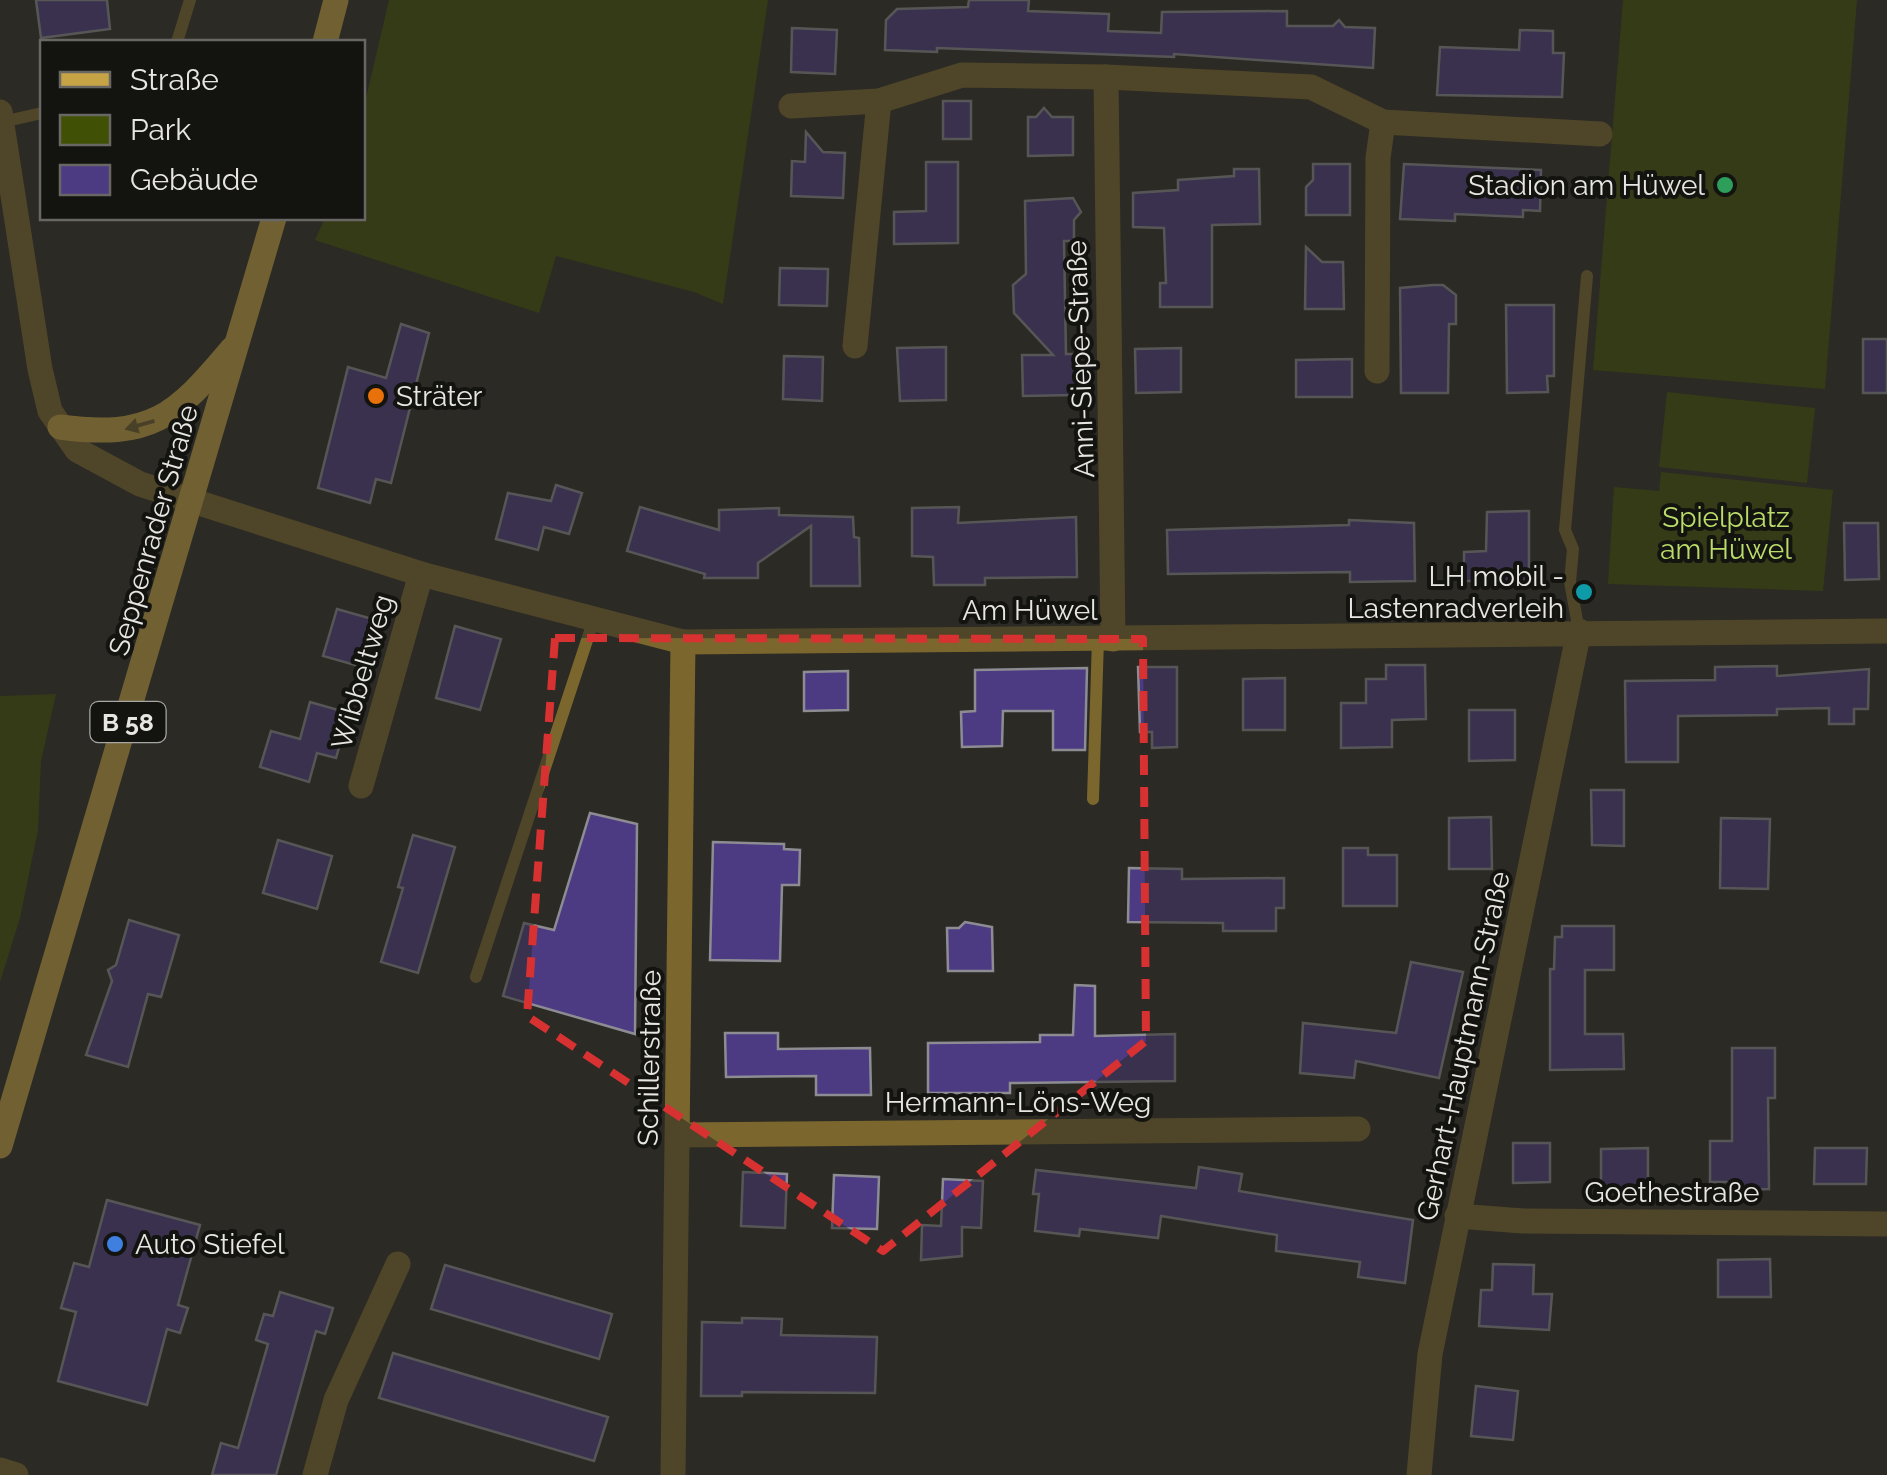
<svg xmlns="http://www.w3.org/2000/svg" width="1887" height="1475" font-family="Raleway,sans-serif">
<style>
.green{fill:#405105}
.building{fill:#4c3a83;stroke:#8d8c93;stroke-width:2.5}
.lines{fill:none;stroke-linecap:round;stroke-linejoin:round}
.lane{stroke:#7b672e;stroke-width:12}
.street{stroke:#7b672e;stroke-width:25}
.primary{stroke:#c6a344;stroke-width:25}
.oneway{fill:#6c5b2a}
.marked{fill:none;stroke:#d73231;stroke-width:8;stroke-dasharray:20 12;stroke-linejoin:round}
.leisure-dot{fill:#2e9e5b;stroke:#131310;stroke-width:4}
.food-dot{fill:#e8710a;stroke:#131310;stroke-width:4}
.culture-dot{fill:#0f9aa8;stroke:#131310;stroke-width:4}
.shop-dot{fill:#3f7fe0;stroke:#131310;stroke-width:4}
.labels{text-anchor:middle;stroke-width:8;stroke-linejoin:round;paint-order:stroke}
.shield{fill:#131310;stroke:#a7a7a3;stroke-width:2.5}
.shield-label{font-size:25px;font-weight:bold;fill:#e7e6e2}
.poi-label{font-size:28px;fill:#e7e6e2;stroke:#131310;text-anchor:end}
.street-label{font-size:28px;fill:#e7e6e2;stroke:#131310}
.park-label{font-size:28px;fill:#bbdc69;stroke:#131310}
</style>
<rect width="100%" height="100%" fill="#2b2a24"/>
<g class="green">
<path d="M389,0H768L723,304L694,292L556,256L539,313L315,240L325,218H362L363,111Z"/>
<path d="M1623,0H1857L1825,389L1593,370Z"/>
<path d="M1667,392L1815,408L1807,483L1659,467Z"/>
<path d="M1661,472L1833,490L1823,591L1608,584L1614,487L1659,491Z"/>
<path d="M56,694L41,761L38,830L20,918L0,982V696Z"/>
</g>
<g class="building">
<path d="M36,0H107L110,29L41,38Z"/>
<path d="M969,0H1029L1028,11L1109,14L1108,31L1161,33L1162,12L1287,11V26H1333L1339,20L1345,27L1375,28L1373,68L1174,54V57L937,48V52L885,50L886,20L897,9L968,7Z"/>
<path d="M792,28L837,30L835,74L791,72Z"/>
<path d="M1520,30L1553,31V53H1564L1562,97L1437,95L1440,47L1519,50Z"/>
<rect x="943" y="101" width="28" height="38"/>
<path d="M1044,108L1052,117H1073V155L1028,156V117H1036Z"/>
<path d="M806,132L823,152L845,153L843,198L791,196L792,161L805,162Z"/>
<path d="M926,162H958V243L894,244V212L926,211Z"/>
<path d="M1313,164H1350V215H1306V187L1313,180Z"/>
<path d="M1404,164L1541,170L1540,211L1523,210V217L1455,214V221L1400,219Z"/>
<path d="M1234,169H1259L1260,224L1212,225V307H1160V283H1166L1164,228L1133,227V193L1178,190V180L1234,176Z"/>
<path d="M1073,198L1081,212L1074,220V241H1064L1066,354H1075V395L1023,396L1022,355H1053L1014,313L1013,285L1026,274L1025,201Z"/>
<path d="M1306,247L1322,262H1343L1344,309H1305Z"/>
<path d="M780,268L828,269L827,306L779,305Z"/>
<path d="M1433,285H1443L1456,295V324H1449L1448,393H1401L1400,288Z"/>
<path d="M1506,305H1554V376H1547L1548,392L1507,393Z"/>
<path d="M401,324L429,333L391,483L376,479L370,503L318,488L348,367L386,378Z"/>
<rect x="1863" y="339" width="24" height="54"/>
<path d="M946,347V400L900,401L897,348Z"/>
<path d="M1181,348V392L1136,393L1135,349Z"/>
<path d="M784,356L823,357L822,401L783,399Z"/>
<path d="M1352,359V397H1296V360Z"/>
<path d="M556,485L582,493L569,534L544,527L538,550L496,539L508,493L551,501Z"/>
<path d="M640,507L719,530V510L779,508V515L853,517L854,537L859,538L860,586H811V526L758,563V578H704L705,574L627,551Z"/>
<path d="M959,507L958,523L1076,517L1077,577L985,578V585H934L933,557L912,556V508Z"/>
<path d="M1529,511V581H1464V552L1486,551L1487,512Z"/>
<path d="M1349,520L1414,523L1415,581L1350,582V572L1168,574L1167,530L1349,525Z"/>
<path d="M1844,523H1878L1879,579L1845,580Z"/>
<path d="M337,609L376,620L362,667L323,656Z"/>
<path d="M455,626L501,639L480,710L436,698Z"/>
<path d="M1386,665H1425L1426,719L1392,720V747L1341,748V703H1366V679H1386Z"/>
<path d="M1777,666V676L1869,669L1868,709H1854V724H1829V708L1777,709V715L1678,716V762H1626L1625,681L1715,680V667Z"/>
<path d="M1138,667H1177V747L1152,748V732H1140Z"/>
<path d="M1087,668L1085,750H1053V711H1003L1002,746L962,747L961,712L975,711V670Z"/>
<path d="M848,671V710L804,711V672Z"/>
<path d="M1285,678V730H1243V679Z"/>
<path d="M310,702L349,713L336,758L317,753L309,782L260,767L271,731L300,739Z"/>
<path d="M1469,710H1515V760L1469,761Z"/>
<path d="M1591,790H1624V846L1592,845Z"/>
<path d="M590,813L637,824L635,1034L503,996L524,923L554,930Z"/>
<path d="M1491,817L1492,869H1449V818Z"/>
<path d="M1721,818L1770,819L1768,889L1720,888Z"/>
<path d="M413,835L455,847L418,973L381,962L403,888L398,887Z"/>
<path d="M278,840L332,856L317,909L263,893Z"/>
<path d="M713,842L784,844V849L800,850L799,885H782L780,961L710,960Z"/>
<path d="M1343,848H1368V855H1397V906H1343Z"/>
<path d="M1129,868L1182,869V879L1284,878V908H1276V931H1223V923L1128,922Z"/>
<path d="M129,920L179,935L161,997L148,994L128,1067L86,1055L112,981L108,970L116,965Z"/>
<path d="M965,922L992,927L993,971H948L947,928H959Z"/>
<path d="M1562,926H1614V970H1585V1034H1623L1624,1069L1550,1070V969H1554L1555,937H1562Z"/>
<path d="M1411,962L1463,972L1439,1078L1356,1061L1354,1078L1300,1073L1303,1023L1396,1033Z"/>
<path d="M1075,985L1095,986V1036L1175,1034V1081L1010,1083V1093H928V1043L1040,1042V1035H1073Z"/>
<path d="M725,1033H778V1049L870,1048L871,1095H816V1076L726,1077Z"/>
<path d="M1732,1048H1775V1098H1768L1769,1189L1741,1190V1182H1710V1141H1732Z"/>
<path d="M1513,1143H1550V1182L1513,1183Z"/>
<path d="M1648,1148V1190H1601V1149Z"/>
<path d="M1815,1148H1867L1866,1184H1814Z"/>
<path d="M1199,1167L1242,1174L1239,1191L1413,1220L1405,1283L1358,1277L1360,1262L1276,1251L1277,1235L1161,1216L1158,1238L1080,1229L1079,1236L1035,1231L1039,1194H1033L1036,1170L1196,1188Z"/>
<path d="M743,1172L787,1174L785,1228L741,1226Z"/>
<path d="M834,1175L879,1177L877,1229L832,1228Z"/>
<path d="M943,1179L983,1181L981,1228L962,1227V1256L921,1260L922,1225L941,1226Z"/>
<path d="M107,1200L200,1225L178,1305L188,1308L180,1333L167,1329L147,1405L58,1381L76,1312L61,1308L74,1263L89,1267Z"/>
<path d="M1770,1259L1771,1297H1718V1260Z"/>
<path d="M1493,1264L1534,1265L1533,1294H1552L1549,1330L1479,1326L1481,1290H1492Z"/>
<path d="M445,1265L612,1314L599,1359L431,1309Z"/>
<path d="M280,1292L333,1308L325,1334L316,1331L276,1475H212L221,1443L238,1448L268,1344L256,1340L264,1314L273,1316Z"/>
<path d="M742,1318L782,1319L781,1335L877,1337L875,1393L742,1392V1396H701L702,1322L742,1323Z"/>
<path d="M393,1353L608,1417L594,1461L379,1398Z"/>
<path d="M1476,1386L1518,1391L1513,1440L1471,1436Z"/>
</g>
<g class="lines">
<g class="lane">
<path d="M177,42L190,0"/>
<path d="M2,122L42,113"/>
<path d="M1579,631L1570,582L1573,549L1565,530L1587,276"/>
<path d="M1093,799L1098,639"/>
<path d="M476,977L594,619"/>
</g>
<g class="street">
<path d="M1106,77L1113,639"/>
<path d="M791,106L879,101L962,75L1106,77L1311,87L1383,122L1600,134"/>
<path d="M0,112L40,369L50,411L77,450L140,484L421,574L683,642L1887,631"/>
<path d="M855,346L879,101"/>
<path d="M1377,371L1378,158L1383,122"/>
<path d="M361,786L421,574"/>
<path d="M678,1135L1358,1129"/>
<path d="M1457,1216L1523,1221L1887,1224"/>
<path d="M0,1470L16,1475"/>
<path d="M315,1475L336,1400L398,1264"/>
<path d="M673,1475L683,642"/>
<path d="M1419,1475L1430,1354L1579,631"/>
</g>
<g class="primary">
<path d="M325,42L336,0"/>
<path d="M60,427C151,439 175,417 232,349"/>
<path d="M0,1146L274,218"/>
</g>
</g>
<defs><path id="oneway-solid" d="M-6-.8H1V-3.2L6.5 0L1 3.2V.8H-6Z" transform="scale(2.5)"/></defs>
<use class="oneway" href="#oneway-solid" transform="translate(140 425) rotate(164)"/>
<path d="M0 0H1887V1475H0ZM555,638L1143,639L1146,1041L883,1251L527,1016Z" fill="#2b2a24" fill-opacity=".55" fill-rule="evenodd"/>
<path class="marked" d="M555,638L1143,639L1146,1041L883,1251L527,1016Z"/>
<circle class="leisure-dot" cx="1725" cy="185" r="10"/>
<circle class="food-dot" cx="376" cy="396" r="10"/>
<circle class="culture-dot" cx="1584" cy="592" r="10"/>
<circle class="shop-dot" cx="115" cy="1244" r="10"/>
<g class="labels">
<rect class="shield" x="90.5" y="702" width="75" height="40" rx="8"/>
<g class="shield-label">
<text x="128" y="731">B 58</text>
</g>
<g class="poi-label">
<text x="1705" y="195">Stadion am Hüwel</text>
<text x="396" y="406" text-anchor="start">Sträter</text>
<text x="1564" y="586">LH mobil -<tspan x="1564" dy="32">Lastenradverleih</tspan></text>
<text x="135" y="1254" text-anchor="start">Auto Stiefel</text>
</g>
<g class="street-label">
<text transform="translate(1080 359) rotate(-92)" y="10">Anni-Siepe-Straße</text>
<text transform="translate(153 530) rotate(-74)" y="10">Seppenrader Straße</text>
<text x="1030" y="620">Am Hüwel</text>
<text transform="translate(362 672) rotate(-74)" y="10">Wibbeltweg</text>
<text transform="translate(1463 1046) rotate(-78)" y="10">Gerhart-Hauptmann-Straße</text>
<text transform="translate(649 1058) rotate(-89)" y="10">Schillerstraße</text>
<text x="1018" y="1112">Hermann-Löns-Weg</text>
<text x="1672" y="1202">Goethestraße</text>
</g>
<g class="park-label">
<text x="1726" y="527">Spielplatz<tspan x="1726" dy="32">am Hüwel</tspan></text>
</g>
</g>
<rect x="40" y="40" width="325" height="180" fill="#131310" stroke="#686764" stroke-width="2.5"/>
<rect x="60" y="72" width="50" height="15" fill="#c6a344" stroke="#686764" stroke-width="2.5"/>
<text x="130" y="90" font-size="30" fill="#e7e6e2">Straße</text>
<rect x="60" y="115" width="50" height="30" fill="#405105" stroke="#686764" stroke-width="2.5"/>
<text x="130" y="140" font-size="30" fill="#e7e6e2">Park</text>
<rect x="60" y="165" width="50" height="30" fill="#4c3a83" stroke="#686764" stroke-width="2.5"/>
<text x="130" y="190" font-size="30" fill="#e7e6e2">Gebäude</text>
</svg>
